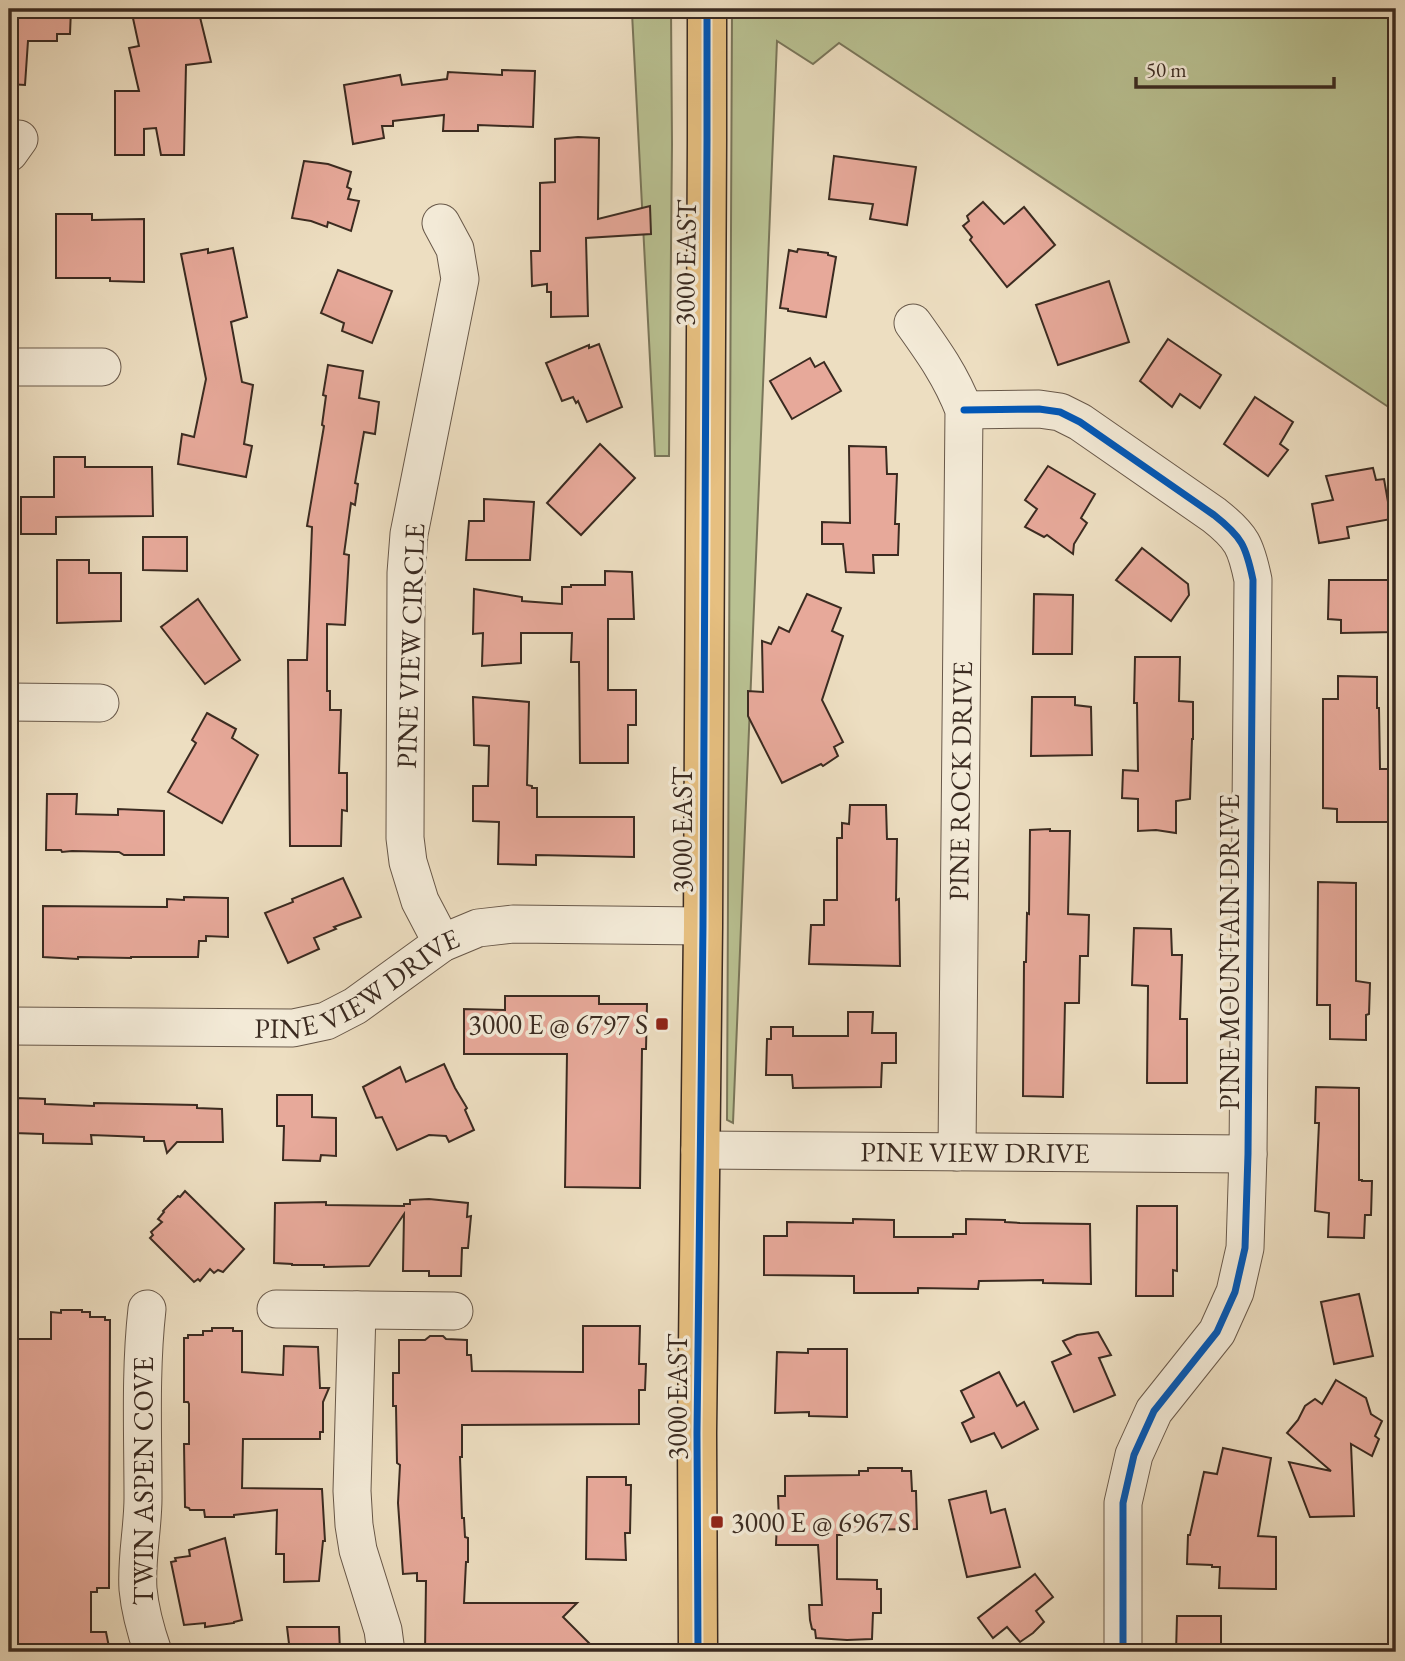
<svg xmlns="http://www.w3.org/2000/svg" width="1405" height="1661" font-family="'EB Garamond',serif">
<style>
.green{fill:#b9c192;stroke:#7a765a;stroke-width:2}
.building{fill:#e7a99a;stroke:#3b2b21;stroke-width:2}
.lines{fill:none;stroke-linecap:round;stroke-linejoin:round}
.minor-casing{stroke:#685849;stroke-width:39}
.major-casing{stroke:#3b2b21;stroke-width:41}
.minor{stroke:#f3ead7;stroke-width:37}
.major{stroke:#e6bf80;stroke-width:38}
.cycleway-casing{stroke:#f3ead7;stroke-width:11}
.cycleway{stroke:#0057b8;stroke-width:7}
.poi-dot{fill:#8f2418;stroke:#f3ead7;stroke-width:2.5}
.labels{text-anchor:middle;stroke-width:7;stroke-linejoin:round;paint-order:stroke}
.street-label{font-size:28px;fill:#3b2b21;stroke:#f3ead7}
.poi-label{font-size:28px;fill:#3b2b21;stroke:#f3ead7;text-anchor:end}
</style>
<rect width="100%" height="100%" fill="#eddec1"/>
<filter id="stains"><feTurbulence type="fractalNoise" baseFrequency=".00286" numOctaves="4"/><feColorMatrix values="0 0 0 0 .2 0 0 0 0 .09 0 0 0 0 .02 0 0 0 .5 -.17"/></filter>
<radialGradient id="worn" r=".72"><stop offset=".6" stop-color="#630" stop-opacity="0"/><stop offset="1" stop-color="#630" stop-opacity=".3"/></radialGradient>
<g class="green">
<path d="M381,9H671L672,144L669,456H655L632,13Z"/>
<path d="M732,9H1396V412L839,43L813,64L777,41L733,1123L727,1120Z"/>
</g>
<g class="building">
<path d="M9,9H71L70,34H57V41H28L25,85L9,84Z"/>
<path d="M131,9H198L211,62L186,65L184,155H161L156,128L144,129V155H115V91H139L129,48L139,46Z"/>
<path d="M502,70L535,71L533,127L478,125V131H443L444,115L393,121V126H382L384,138L353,144L344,85L400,75L402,85L447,79L448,72L502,75Z"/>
<path d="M578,137L599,138L598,219L650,206L651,234L586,238L588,316L551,317V292H547V284L532,286L531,251H540V183L555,182V139Z"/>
<path d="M834,156L916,167L907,225L870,219L873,204L829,199Z"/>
<path d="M304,161L328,164L351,172L347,187L351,189L348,199L359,201L351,231L328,222L327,227L311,221L292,218Z"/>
<path d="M983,202L1004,224L1024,207L1055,245L1007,287L970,240L972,237L963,226L969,221L967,216Z"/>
<path d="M56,214H92V220L144,219V282L110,281V278H56Z"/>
<path d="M233,248L247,317L231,322L242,382L253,385L244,444L252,446L246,477L178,464L182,434L194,437L206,379L181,254L208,249V253Z"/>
<path d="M798,249L828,253V255L836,257L826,317L788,311V309L780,308L789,250L797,252Z"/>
<path d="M338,270L392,291L372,343L342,331L344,323L321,313Z"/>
<path d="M1109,281L1129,342L1058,365L1036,305Z"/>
<path d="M1168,339L1221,375L1200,408L1180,394L1172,407L1140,381Z"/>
<path d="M599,344L622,407L587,422L578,401L576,403L573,397L562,401L546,363L589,345V348Z"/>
<path d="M810,358L815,367L824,362L841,391L792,419L770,381Z"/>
<path d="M328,365L363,371L359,398L379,402L375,434L364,432L355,483L358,484L355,505L351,503L344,554L349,555L345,625L327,624V691H330V710H341L339,773H347V811L342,810L341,846H290L288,660H307L312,527L307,526L324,426L322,425L326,396L323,395Z"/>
<path d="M1255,397L1293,422L1280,444L1288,450L1268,476L1224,444Z"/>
<path d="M600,444L635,478L581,535L547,503Z"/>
<path d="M849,446L886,447L887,474H897L895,524H899L898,555H873L874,573L846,572L843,544H822V522L850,523Z"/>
<path d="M54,457H85V467H152L153,516L56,517V534H21V497H54Z"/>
<path d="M1048,466L1095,494L1081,518L1087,523L1074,544L1073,554L1047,535L1044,537L1025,527L1037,509L1025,500Z"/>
<path d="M1373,468L1376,480L1384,479L1391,519L1347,527L1349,538L1319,543L1312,504L1333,500L1326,476Z"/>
<path d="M484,499L534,502L530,560H466L469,521H484Z"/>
<path d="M143,537H187V571L143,570Z"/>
<path d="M1142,548L1188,584L1189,595L1171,621L1116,580Z"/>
<path d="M57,560H89V573H121V621L57,623Z"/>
<path d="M605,571L632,572L634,619H608V690H636V725H628V763H580L579,662H571L572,633H521V663L482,666L483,633L473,634L474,589L522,597V601L562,604V587H571V585H605Z"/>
<path d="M1329,580H1392V609L1396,610V632L1341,633V620L1328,619Z"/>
<path d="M807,594L841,608L832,631L843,636L822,700L843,742L834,747L838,756L823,766L821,764L782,783L748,716V691L763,692L762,641L771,644L779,627L789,632Z"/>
<path d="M1034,594L1073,595L1072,654H1033Z"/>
<path d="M198,599L240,660L205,684L161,627Z"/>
<path d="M1135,657H1180L1179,701L1193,702V739H1192L1190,799L1176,801V833L1156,830L1138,831V799L1122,798L1123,770L1138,771L1137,703H1134Z"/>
<path d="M1338,676L1377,677V708H1379L1380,769H1388V799H1391L1392,822H1337V809L1323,808V699H1338Z"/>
<path d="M473,697L529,702L527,785L532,786V788H537V817H634V857L536,855V865L498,864L499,822L473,821V786H488L489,746L474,745Z"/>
<path d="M1032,697H1075V705L1091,707L1092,755L1031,756Z"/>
<path d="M207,713L236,729L232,738L258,755L222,823L168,792L196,743L192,740Z"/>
<path d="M47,794H77L76,814L118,815V809L164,811V855H124L119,852L72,851L62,852L61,850H46Z"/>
<path d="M850,805H886L887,839H897L896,900L899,899L900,966L809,964L811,925H824V900H837V838H842V823L849,824Z"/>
<path d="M1050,829V831H1070L1068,914L1089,915L1088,956H1080L1079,1003H1065L1063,1097L1023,1096L1024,962H1026L1027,913L1029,914L1030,830Z"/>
<path d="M343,878L361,917L334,927L336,929L314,938L319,949L288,963L265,913L293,902L292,899Z"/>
<path d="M1318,882L1356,883V981L1370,983L1369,1014L1366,1015V1040L1330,1039V1005H1317Z"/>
<path d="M184,897L228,898V937L206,936V941H199L198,957H131V958L78,957V959L43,957V906L167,907V899L184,900Z"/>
<path d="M1134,928L1171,929L1172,955H1182L1180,1019H1187V1083H1147L1148,986L1132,985Z"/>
<path d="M505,996H599V1004H647L646,1049H642L640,1188L565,1187L567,1054H464V1009L505,1010Z"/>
<path d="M848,1012H873L872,1033H896V1063H882L881,1087L793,1088L792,1075H766L767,1039H771V1027H793V1036H848Z"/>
<path d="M444,1064L455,1088L467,1108L465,1110L474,1130L449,1142L446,1136L429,1135L397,1150L382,1117L376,1118L363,1087L400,1067L406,1082Z"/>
<path d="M1316,1087L1359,1088V1180H1362V1181H1372L1371,1215H1365L1364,1238L1328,1237L1329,1213L1315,1211L1319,1123H1315Z"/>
<path d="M277,1095H312V1117L336,1118V1156L321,1155L320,1161L283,1160L284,1126H277Z"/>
<path d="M15,1098L45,1099V1104L94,1106V1103L197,1105V1108L222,1109L223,1142H177L167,1153L164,1141H144V1137L91,1135L92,1144L43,1143V1134L14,1133Z"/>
<path d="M185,1191L244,1249L223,1272L218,1270L214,1273L210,1269L200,1281L198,1279L194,1282L150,1238L153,1235L151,1232L162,1222L158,1219L164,1212L163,1211L178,1196L180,1197Z"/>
<path d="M429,1199L468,1203L467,1217L471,1216L468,1248H462L461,1276H429V1271H403L404,1214L369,1266L324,1267V1265H292V1264L274,1263L275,1203L326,1202V1205L404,1206V1204H410V1200Z"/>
<path d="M1137,1206H1177V1271L1173,1270V1296H1136Z"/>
<path d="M853,1219L894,1220V1237H953V1234H966V1219L1005,1220V1222L1020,1223L1090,1224L1091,1284L1043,1283V1280L979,1281L978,1289L918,1288V1293H854V1276L764,1275V1236H787V1222L853,1223Z"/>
<path d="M1359,1294L1373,1356L1334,1364L1321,1302Z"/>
<path d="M61,1310H82V1312H90V1317H105V1320H110L109,1588H97V1592H91V1632H106L110,1652H9V1339H51V1312L61,1313Z"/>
<path d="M583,1326H640L639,1364H646L645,1390H639V1424L462,1425V1457H460L462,1518H464L465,1537L468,1538V1562H466L464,1603H577L563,1617L598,1652H425L426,1581H417V1573L403,1574L398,1503L400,1465L397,1463L396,1406H393V1373H399V1340H425L430,1336H443L446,1339L467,1340V1355H471L472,1371L583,1372Z"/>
<path d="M212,1328H233V1331H242V1372L283,1375L284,1346L318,1347L320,1388H329L323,1402V1432H320V1439H243L242,1488L322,1489L325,1541H323L319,1581L284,1582V1554H276L277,1510L234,1515V1517H205L204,1510H190L189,1508L185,1507L184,1444H189V1404L188,1402H184V1338H188V1335H203V1331H212Z"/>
<path d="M1098,1332L1111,1355L1099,1358L1115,1395L1074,1412L1052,1362L1071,1354L1063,1341L1077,1335Z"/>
<path d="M808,1349H847V1417L809,1416V1412L775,1413L777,1352L808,1353Z"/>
<path d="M999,1372L1017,1406L1024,1402L1038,1429L1002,1448L994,1433L971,1442L962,1423L974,1417L961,1391Z"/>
<path d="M1336,1380L1366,1398L1371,1414L1382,1421L1375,1436L1379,1439L1372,1456L1351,1444L1354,1516L1310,1517L1289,1462L1331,1471L1287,1433L1298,1420L1305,1406L1315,1399L1322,1404Z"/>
<path d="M1223,1448L1271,1458L1258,1536L1276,1537V1589L1219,1588L1220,1567H1212V1565L1187,1564L1188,1535H1190L1204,1472L1217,1474Z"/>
<path d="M868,1468H902V1471H911L912,1491H916L917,1529L842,1530V1535H837V1579L877,1580V1589H881V1613H873L872,1639L847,1640L816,1638L815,1630L812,1629L810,1620L809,1605H822L818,1545H776L777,1520H779L778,1496H785V1476L859,1475V1471H868Z"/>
<path d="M587,1477H626V1485H631L630,1533H625L626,1560L586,1559Z"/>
<path d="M986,1491L991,1513L1005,1509L1020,1567L967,1577L949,1500Z"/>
<path d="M225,1538L242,1620L234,1622V1623L205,1627V1623L184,1625L171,1562L176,1561L175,1558L190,1556L189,1550Z"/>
<path d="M1035,1574L1053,1597L1036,1611L1044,1622L1033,1633L1020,1642L1007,1627L993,1638L978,1618Z"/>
<path d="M1177,1616H1221V1652H1176Z"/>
<path d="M287,1627H339L340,1652H290Z"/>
</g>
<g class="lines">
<g class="minor-casing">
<g id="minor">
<path d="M9,153L19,139"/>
<path d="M441,223L455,249L460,279L409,534L406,573L405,838L408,862L420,901L442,943"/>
<path d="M913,323C933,351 951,376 964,410L957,1152"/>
<path d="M9,367H102"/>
<path d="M964,410L1039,409L1060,412L1080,422L1214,515C1242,537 1246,546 1253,580L1248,1154L1245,1248L1235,1292L1217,1332L1154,1411L1134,1455L1123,1503V1652"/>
<path d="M9,702L100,703"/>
<path id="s1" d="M9,1026L293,1028L326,1021L355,1006L442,943L478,928L513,924L703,926"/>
<path id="s2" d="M700,1150L1248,1154"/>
<path d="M147,1309C140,1371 143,1435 143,1498C143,1528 136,1559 138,1589C140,1611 146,1632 153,1652"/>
<path d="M276,1309L454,1311"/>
<path d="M357,1310L352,1491L354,1525L358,1550L383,1630L386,1652"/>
</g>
</g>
<g class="major-casing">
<path id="major" d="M698,1652L697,1433L703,926L707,139V9"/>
</g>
<use href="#minor" class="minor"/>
<use href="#major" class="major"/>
<g class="cycleway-casing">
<g id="cycleway">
<path d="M964,410L1039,409L1060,412L1080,422L1214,515C1242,537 1246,546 1253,580L1248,1154L1245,1248L1235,1292L1217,1332L1154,1411L1134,1455L1123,1503V1652"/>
<path d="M698,1652L697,1433L703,926L707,139V9"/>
</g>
</g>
<use href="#cycleway" class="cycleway"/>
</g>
<g class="poi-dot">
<rect x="655" y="1017" width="14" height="14" rx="3.5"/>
<rect x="710" y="1515" width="14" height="14" rx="3.5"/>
</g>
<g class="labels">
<g class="street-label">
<text transform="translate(685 263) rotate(-89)" y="10">3000 EAST</text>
<text transform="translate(410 646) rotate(-88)" y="10">PINE VIEW CIRCLE</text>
<text transform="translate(960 781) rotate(-89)" y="10">PINE ROCK DRIVE</text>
<text transform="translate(682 830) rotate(-90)" y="10">3000 EAST</text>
<text transform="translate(1229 952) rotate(-90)" y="10">PINE MOUNTAIN DRIVE</text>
<text dy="10" stroke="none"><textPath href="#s1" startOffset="360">PINE VIEW DRIVE</textPath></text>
<text dy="10" stroke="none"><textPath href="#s2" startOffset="275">PINE VIEW DRIVE</textPath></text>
<text transform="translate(677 1397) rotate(-90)" y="10">3000 EAST</text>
<text transform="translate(143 1481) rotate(-90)" y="10">TWIN ASPEN COVE</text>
</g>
<g class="poi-label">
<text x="648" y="1034">3000 E @ 6797 S</text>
<text x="731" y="1532" text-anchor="start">3000 E @ 6967 S</text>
</g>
</g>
<rect width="1405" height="1661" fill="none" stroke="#eddec1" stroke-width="35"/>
<rect x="10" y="10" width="1384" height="1640" fill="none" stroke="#3b2b21" stroke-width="3.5"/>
<rect x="18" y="18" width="1370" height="1626" fill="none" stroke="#3b2b21" stroke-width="2"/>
<path d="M1136 77v10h198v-10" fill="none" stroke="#3b2b21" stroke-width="3.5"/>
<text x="1146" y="77" font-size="21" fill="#3b2b21" stroke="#f3ead7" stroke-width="5" paint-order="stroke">50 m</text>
<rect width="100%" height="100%" filter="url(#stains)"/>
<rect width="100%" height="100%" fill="url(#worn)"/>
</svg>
